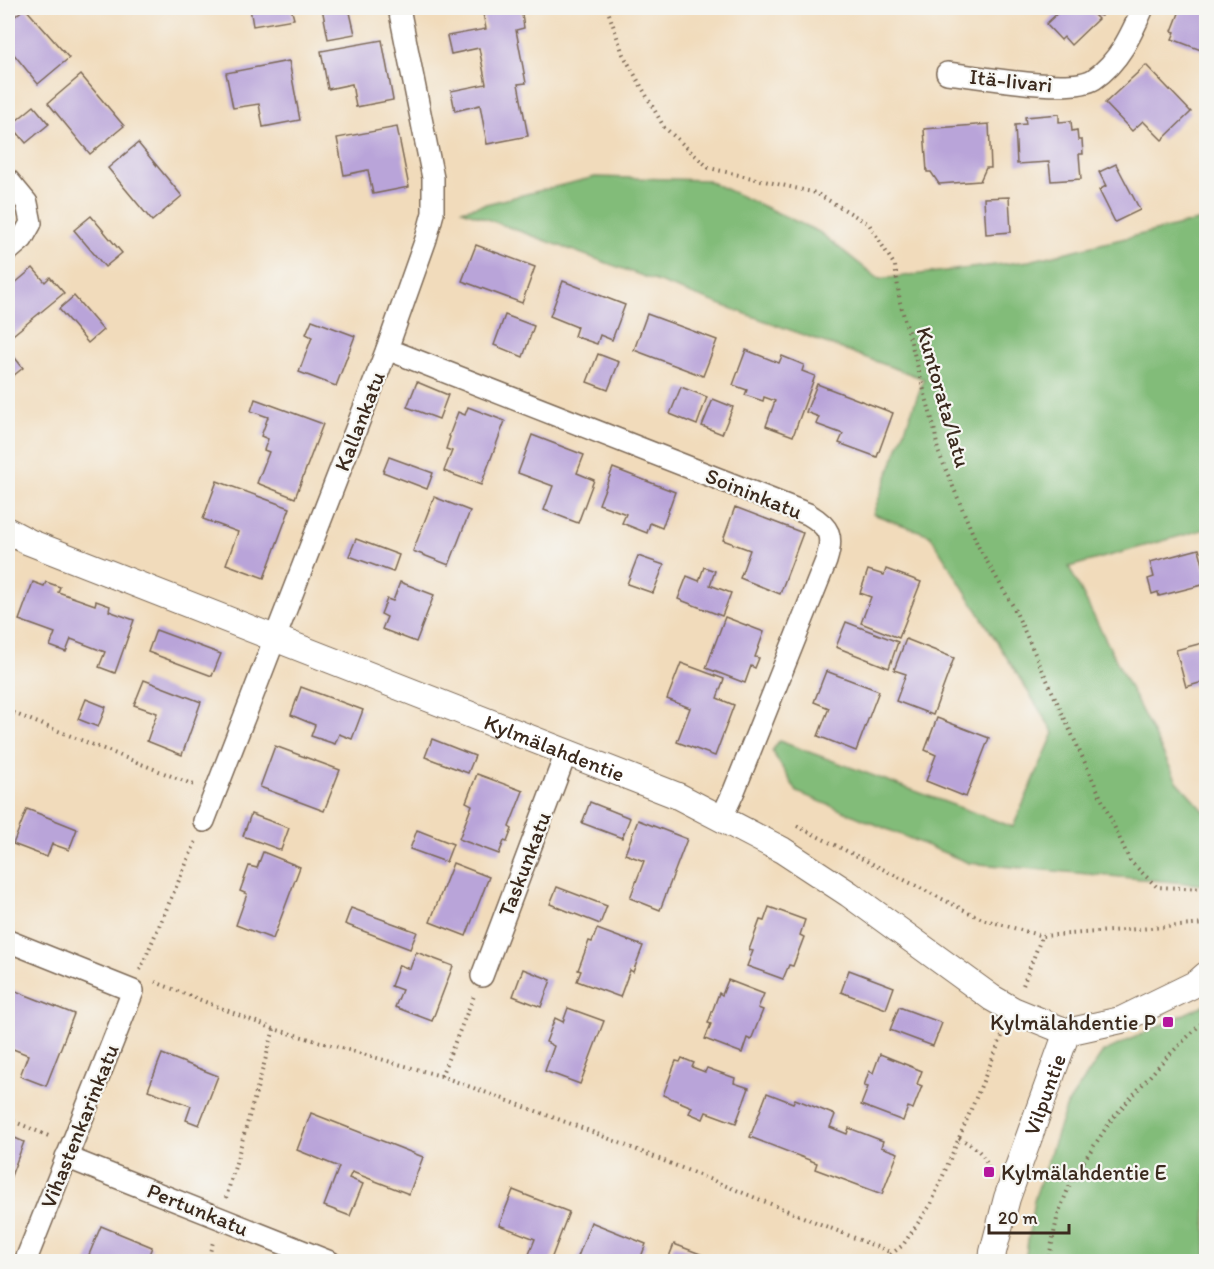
<svg xmlns="http://www.w3.org/2000/svg" width="1214" height="1269" font-family="Itim,sans-serif">
<style>
.forest{fill:#82bc79;stroke:#5e734c;stroke-width:1.5}
.building{fill:#b9a4d9}
.lines{fill:none;stroke-linecap:round;stroke-linejoin:round}
.minor-casing{stroke:#7b6855;stroke-width:24}
.tertiary-casing{stroke:#7b6855;stroke-width:28}
.path{stroke:#7b6855;stroke-width:4;stroke-dasharray:1.5 4.5;stroke-linecap:butt}
.minor{stroke:#fff;stroke-width:21}
.tertiary{stroke:#fff;stroke-width:26}
.poi-dot{fill:#b5179e;stroke:#f6f6f2;stroke-width:2}
.labels{text-anchor:middle;stroke-width:4.5;stroke-linejoin:round;paint-order:stroke}
.street-label{font-size:22px;fill:#3b2a1e;stroke:#f6f6f2}
.poi-label{font-size:22px;fill:#3b2a1e;stroke:#f6f6f2;text-anchor:end}
</style>
<rect width="100%" height="100%" fill="#f6f6f2"/>
<filter id="ink" filterUnits="userSpaceOnUse"><feTurbulence type="fractalNoise" baseFrequency=".0167" numOctaves="2"/><feDisplacementMap in="SourceGraphic" scale="12" xChannelSelector="R" yChannelSelector="G"/><feConvolveMatrix kernelMatrix="1 2 1 2 8 2 1 2 1" color-interpolation-filters="sRGB"/></filter>
<filter id="wash" filterUnits="userSpaceOnUse"><feTurbulence type="fractalNoise" baseFrequency=".008" numOctaves="4" result="noise"/><feDisplacementMap in="SourceGraphic" scale="24" xChannelSelector="R" yChannelSelector="G"/><feGaussianBlur stdDeviation="1.35" result="paint"/><feColorMatrix in="noise" values="0 0 0 0 0 0 0 0 0 0 0 0 0 0 0 0 0 1.4 0 .05"/><feComposite in="paint" operator="in"/></filter>
<g filter="url(#wash)">
<rect width="100%" height="100%" fill="#f1dbbb"/>
<g class="forest">
<path d="M595,177L706,180L819,232L879,279L1029,261L1206,219V529L1069,567L1177,781L1206,813V885L969,863L797,792L772,751L779,741L1013,827L1054,733L930,535L873,514L924,379L462,210Z"/>
<path d="M1206,1004V1261H1025L1034,1200L1067,1105L1103,1052Z"/>
</g>
<g id="blocks">
<g class="building">
<path d="M25,8L69,58L38,84L8,47V22Z"/>
<path d="M250,8H291L294,19L253,26Z"/>
<path d="M322,8H349L355,34L328,39Z"/>
<path d="M482,8H521L524,28L516,30L526,83L518,84L528,136L487,144L480,105L455,111L451,91L486,84L479,48L451,54L447,36L486,29Z"/>
<path d="M1063,8H1104L1101,16L1092,13L1098,19L1071,45L1064,37L1061,40L1046,24Z"/>
<path d="M1181,8H1206V52L1172,39L1175,32L1172,31Z"/>
<path d="M382,40L393,100L356,107L352,84L328,89L321,51Z"/>
<path d="M289,61L300,120L263,127L259,104L233,108L226,73Z"/>
<path d="M1146,65L1191,112L1162,140L1143,121L1132,131L1105,103Z"/>
<path d="M81,75L124,126L90,154L48,103Z"/>
<path d="M34,106L49,124L26,143L11,125Z"/>
<path d="M1059,114V122L1071,121L1072,131L1077,130L1078,140H1082L1083,154H1079L1081,179L1051,181L1049,162L1017,164L1015,125L1026,124L1025,117Z"/>
<path d="M1206,123V135L1201,130Z"/>
<path d="M989,124L991,168H986L980,181L939,184L931,172H927L924,129Z"/>
<path d="M397,127L409,187L373,194L368,170L344,175L337,138Z"/>
<path d="M138,143L182,196L152,221L108,168Z"/>
<path d="M1116,164L1140,210L1115,222L1099,190L1106,186L1099,172Z"/>
<path d="M1009,197L1011,232L986,234L984,198Z"/>
<path d="M91,216L122,253L105,267L74,230Z"/>
<path d="M476,245L535,267L522,303L462,281Z"/>
<path d="M33,268L45,282L50,277L64,293L8,339V289Z"/>
<path d="M563,281L625,305L612,340L600,335L597,344L574,336L577,327L550,316Z"/>
<path d="M74,296L103,330L88,343L59,309Z"/>
<path d="M647,314L717,340L703,376L634,350Z"/>
<path d="M505,315L534,326L523,357L494,345Z"/>
<path d="M312,320L355,336L336,386L299,372L312,337L306,334Z"/>
<path d="M8,349L23,368L8,380Z"/>
<path d="M746,350L779,363L782,356L804,365L802,371L815,376L793,436L766,426L775,401L764,397L763,401L745,395L747,390L733,385Z"/>
<path d="M598,354L619,362L608,390L587,382Z"/>
<path d="M417,382L448,395L439,419L407,407Z"/>
<path d="M817,384L893,413L877,457L839,443L843,434L816,424L819,417L806,412Z"/>
<path d="M681,387L707,397L697,425L670,414Z"/>
<path d="M255,399L323,424L295,498L257,483L269,452L264,450L268,439L261,436L268,417L251,411Z"/>
<path d="M713,399L733,407L722,434L702,426Z"/>
<path d="M468,407L505,421L481,485L444,471L452,451L446,449L450,437L449,436L458,412L465,415Z"/>
<path d="M532,435L584,455L577,473L594,480L578,523L544,510L553,486L518,473Z"/>
<path d="M389,457L433,473L427,489L383,472Z"/>
<path d="M613,468L675,492L662,528L650,523L647,533L622,523L626,514L599,504Z"/>
<path d="M217,481L290,508L264,578L226,564L238,532L203,519Z"/>
<path d="M434,497L470,511L449,565L413,551Z"/>
<path d="M735,507L803,533L780,594L740,578L750,550L723,540Z"/>
<path d="M356,539L399,555L393,572L349,556Z"/>
<path d="M1199,549L1206,576V584L1159,596L1158,592L1152,594L1148,579L1154,577L1150,562Z"/>
<path d="M638,556L664,565L653,593L627,584Z"/>
<path d="M704,567L715,571L710,585L731,593L722,616L678,599L687,576L699,581Z"/>
<path d="M886,569L921,582L899,638L861,623L871,597L860,593L868,570L884,575Z"/>
<path d="M33,582L44,586L46,582L60,587L58,592L95,605L96,601L110,606L109,611L134,620L115,673L99,667L105,652L71,639L66,652L50,646L55,633L19,620Z"/>
<path d="M400,582L434,595L416,642L382,629L387,617L381,614L387,599L393,601Z"/>
<path d="M725,617L764,632L755,657L759,658L755,668L751,666L745,683L706,668Z"/>
<path d="M846,622L898,642L889,668L836,647Z"/>
<path d="M156,630L221,654L212,676L148,652Z"/>
<path d="M906,639L954,658L933,715L896,701L906,674L894,670Z"/>
<path d="M1206,642V681L1186,687L1176,650Z"/>
<path d="M681,663L724,679L717,698L734,705L715,756L677,742L690,708L667,699Z"/>
<path d="M826,671L879,691L856,751L818,736L829,708L814,702Z"/>
<path d="M144,680L201,702L182,755L147,741L157,713L134,705Z"/>
<path d="M301,687L363,710L352,739L339,734L335,744L311,736L315,725L291,715Z"/>
<path d="M86,699L106,707L98,727L78,719Z"/>
<path d="M937,718L989,738L966,797L926,781L936,755L925,750Z"/>
<path d="M432,739L475,756L468,773L425,757Z"/>
<path d="M275,746L340,770L324,811L260,787Z"/>
<path d="M477,774L523,791L509,827L512,829L507,842L504,841L499,854L459,839L472,805L466,802Z"/>
<path d="M590,802L630,818L622,838L582,823Z"/>
<path d="M27,809L77,829L69,850L52,844L47,857L13,844Z"/>
<path d="M251,814L289,828L281,850L243,836Z"/>
<path d="M638,820L687,839L660,910L630,898L644,861L625,854Z"/>
<path d="M417,830L453,844L446,862L410,849Z"/>
<path d="M263,852L300,867L273,939L236,925L247,894L240,891L249,866L257,868Z"/>
<path d="M453,863L489,877L466,936L430,922Z"/>
<path d="M557,887L607,906L600,924L550,904Z"/>
<path d="M769,907L805,920L800,935L804,937L793,966L789,965L783,979L747,966L753,951L749,950L760,920L764,921Z"/>
<path d="M351,908L417,932L410,949L345,924Z"/>
<path d="M597,929L643,946L633,972L630,970L620,997L577,981L581,971L578,970L589,941L592,942Z"/>
<path d="M416,952L453,966L432,1021L395,1007L402,990L391,986L399,965L410,969Z"/>
<path d="M523,969L551,980L541,1007L513,996Z"/>
<path d="M849,970L894,987L886,1009L841,992Z"/>
<path d="M728,980L764,994L758,1008L763,1010L751,1040L747,1038L742,1053L705,1039L711,1024L708,1023L719,993L722,995Z"/>
<path d="M8,988L74,1014L46,1086L20,1076L28,1055L8,1047Z"/>
<path d="M899,1007L942,1023L933,1046L890,1030Z"/>
<path d="M568,1008L604,1021L580,1084L545,1071L554,1046L546,1042L555,1018L563,1022Z"/>
<path d="M162,1054L218,1076L199,1125L186,1120L191,1106L148,1090Z"/>
<path d="M880,1054L922,1071L917,1084L922,1086L913,1109L908,1107L903,1121L861,1105L868,1087L864,1086L869,1071L873,1073Z"/>
<path d="M682,1058L694,1063L692,1067L705,1072L707,1068L735,1078L734,1083L749,1088L736,1123L706,1112L703,1119L689,1113L692,1107L663,1095L676,1061L680,1062Z"/>
<path d="M767,1093L793,1103L795,1099L835,1115L830,1127L847,1134L849,1128L883,1141L881,1147L898,1153L882,1194L815,1169L817,1163L750,1137Z"/>
<path d="M311,1113L423,1157L409,1194L352,1172L349,1178L363,1184L350,1216L324,1206L339,1167L297,1150Z"/>
<path d="M8,1135L24,1142L8,1184Z"/>
<path d="M513,1190L569,1212L550,1262H526L535,1239L499,1225Z"/>
<path d="M591,1222L646,1244L639,1262H576Z"/>
<path d="M101,1226L152,1247L146,1262H86Z"/>
<path d="M674,1244L703,1255L701,1262H667Z"/>
</g>
</g>
</g>
<g filter="url(#ink)">
<use href="#blocks" fill-opacity="0" stroke="#7b6855" stroke-width="1.5"/>
<g class="lines">
<g class="minor-casing">
<g id="minor">
<path d="M947,73C977,76 1071,94 1094,79C1119,62 1131,35 1143,8"/>
<path d="M8,180L27,203L31,223L22,239L8,251"/>
<path d="M387,349L808,514C830,527 834,536 826,561L734,791L721,819"/>
<path d="M204,821L387,349L426,239L433,213V178L399,8"/>
<path d="M8,941L133,991L25,1262"/>
<path d="M482,976L566,753"/>
<path d="M66,1157L330,1262"/>
</g>
</g>
<g class="tertiary-casing">
<g id="tertiary">
<path id="s1" d="M8,531L29,542L678,796L782,850L849,894L992,998L1013,1010L1067,1032"/>
<path d="M1067,1032L1121,1020L1197,983L1206,975"/>
<path id="s2" d="M992,1262L993,1252L1007,1198L1067,1032"/>
</g>
</g>
<g class="path">
<path d="M607,8L623,54L664,127L709,168L816,193L869,224L895,266L900,302L934,427L938,451L978,546L1013,606L1130,861L1157,887L1206,889"/>
<path d="M8,711L194,785"/>
<path d="M797,826L982,919L1042,936L1206,924"/>
<path d="M140,970L196,841"/>
<path d="M155,982L274,1029"/>
<path d="M1023,985L1042,936"/>
<path d="M441,1076L474,996"/>
<path d="M8,1119L51,1137"/>
<path d="M959,1138C975,1147 984,1152 989,1170"/>
<path d="M226,1198L274,1029L441,1076L590,1131L892,1253"/>
<path d="M207,1262L214,1239"/>
<path d="M881,1262L903,1245L931,1204L1003,1034"/>
<path d="M1048,1262L1058,1214L1073,1177L1112,1119L1163,1061L1206,1019"/>
</g>
<use href="#minor" class="minor"/>
<use href="#tertiary" class="tertiary"/>
</g>
</g>
<g class="poi-dot">
<rect x="1162" y="1016" width="12" height="12" rx="3"/>
<rect x="983" y="1166" width="12" height="12" rx="3"/>
</g>
<g class="labels">
<g class="street-label">
<text transform="translate(1011 80) rotate(6)" y="8">Itä-Iivari</text>
<text transform="translate(944 397) rotate(74)" y="8">Kuntorata/latu</text>
<text transform="translate(359 421) rotate(-69)" y="8">Kallankatu</text>
<text transform="translate(754 493) rotate(22)" y="8">Soininkatu</text>
<text dy="8" stroke="none"><textPath href="#s1" startOffset="588">Kylmälahdentie</textPath></text>
<text transform="translate(524 864) rotate(-69)" y="8">Taskunkatu</text>
<text dy="8" stroke="none"><textPath href="#s2" startOffset="176">Vilpuntie</textPath></text>
<text transform="translate(79 1126) rotate(-68)" y="8">Vihastenkarinkatu</text>
<text transform="translate(198 1209) rotate(22)" y="8">Pertunkatu</text>
</g>
<g class="poi-label">
<text x="1156" y="1030">Kylmälahdentie P</text>
<text x="1001" y="1180" text-anchor="start">Kylmälahdentie E</text>
</g>
</g>
<rect width="1214" height="1269" fill="none" stroke="#f6f6f2" stroke-width="30"/>
<path d="M989 1224v9h80v-9" fill="none" stroke="#3b2a1e" stroke-width="3"/>
<text x="998" y="1224" font-size="18" fill="#3b2a1e" stroke="#f6f6f2" stroke-width="4.5" paint-order="stroke">20 m</text>
</svg>
